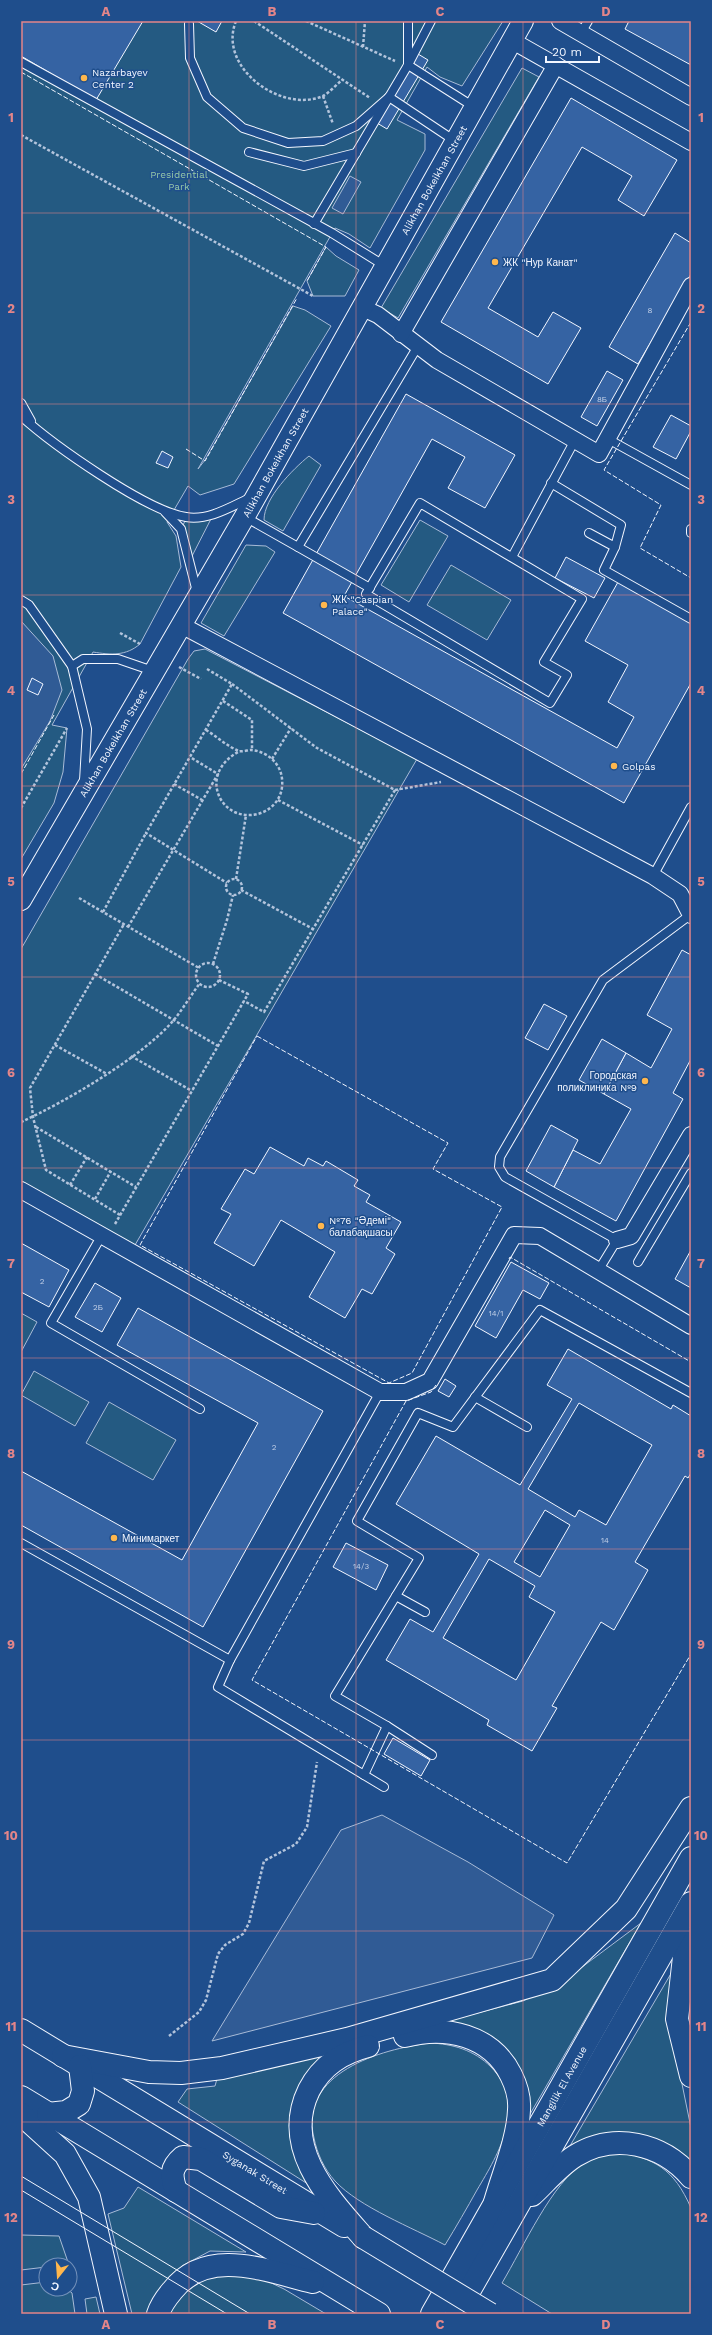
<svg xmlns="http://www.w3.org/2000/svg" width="712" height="2335" font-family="'Work Sans',sans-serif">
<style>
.green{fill:#245a82;stroke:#a8bbd7}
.parking{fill:#305b95;stroke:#a8bbd7}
.building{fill:#3563a3;stroke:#f2f6ff;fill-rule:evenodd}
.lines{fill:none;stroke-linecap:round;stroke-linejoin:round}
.service-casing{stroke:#f2f6ff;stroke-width:10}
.minor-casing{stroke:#f2f6ff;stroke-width:18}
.tertiary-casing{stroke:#f2f6ff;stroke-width:22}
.secondary-casing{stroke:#f2f6ff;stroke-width:24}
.path{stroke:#b3c4dc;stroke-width:2.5;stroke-dasharray:3 2;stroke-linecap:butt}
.service{stroke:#1f4e8c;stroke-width:8}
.minor{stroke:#1f4e8c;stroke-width:16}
.tertiary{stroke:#1f4e8c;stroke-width:20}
.secondary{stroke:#1f4e8c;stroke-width:22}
.tram{stroke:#f2f6ff;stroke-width:1}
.secondary-bridge-casing{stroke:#f2f6ff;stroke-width:24;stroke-linecap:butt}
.secondary-bridge{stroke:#1f4e8c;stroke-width:22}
.fence{stroke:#f2f6ff;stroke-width:1;stroke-dasharray:5 2;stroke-linecap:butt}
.grid{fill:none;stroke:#e38589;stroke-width:1;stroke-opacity:0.55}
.poi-dot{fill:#ffb74d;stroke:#1f4e8c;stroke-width:1.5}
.labels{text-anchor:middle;stroke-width:3;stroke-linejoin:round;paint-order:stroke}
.number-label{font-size:8px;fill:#c3d1e8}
.poi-label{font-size:10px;fill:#f2f6ff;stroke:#1f4e8c;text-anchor:start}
.park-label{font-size:10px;fill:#97c8a6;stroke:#1f4e8c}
.street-label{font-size:10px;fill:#f2f6ff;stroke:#1f4e8c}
.neatline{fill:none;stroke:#e38589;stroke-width:1.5}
.grid-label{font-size:13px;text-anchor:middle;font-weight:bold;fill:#e38589}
</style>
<rect width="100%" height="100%" fill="#1f4e8c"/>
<g class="green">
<path d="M21,21H503L462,86L440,77L427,67L397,120L425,134V150L370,248L349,234L335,228L198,469L205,460L293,306L305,310L331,326L234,484L200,495L188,486L167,522L176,536L181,567L140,644C126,656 111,655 93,652L52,725L67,728L63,772L54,803L21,859Z"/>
<path d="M522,68L539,77L398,318L381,308Z"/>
<path d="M326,247L336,256L359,270L345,296H313L307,281Z"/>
<path d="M309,456L321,465L283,531L264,520C264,498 293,469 309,456Z"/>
<path d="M213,515L190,560L181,529L187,517Z"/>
<path d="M420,520L448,536L409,602L381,585Z"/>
<path d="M246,545L266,546L275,552L224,636L201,623Z"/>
<path d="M451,565L511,600L487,640L427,605Z"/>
<path d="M205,649L417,759L135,1245L21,1181V949L188,659L194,651Z"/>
<path d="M21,1313L37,1322L21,1352Z"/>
<path d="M34,1371L89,1402L75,1426L21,1395Z"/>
<path d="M109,1402L176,1440L153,1480L86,1443Z"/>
<path d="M641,1923L526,2121L519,2071L439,2023L523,2001L566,1979Z"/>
<path d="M676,1965L672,2035L691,2128V2167L663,2144L567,2151Z"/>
<path d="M430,2043C453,2044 474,2050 491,2067C528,2105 499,2153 477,2190C467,2208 456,2227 445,2245C413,2228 359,2207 335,2181C324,2169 317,2153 314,2138C298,2073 381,2049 430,2043Z"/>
<path d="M331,2048L308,2074L311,2186L178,2102L187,2089L215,2086L218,2075Z"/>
<path d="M614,2151C655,2158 674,2169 691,2208V2314H552L502,2283C523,2248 552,2182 585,2162C594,2157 605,2154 614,2151Z"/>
<path d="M138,2187L246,2252L210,2251L182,2266L160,2290L147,2314H132L108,2214L124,2208Z"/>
<path d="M21,2235L59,2236L69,2265H46V2267L21,2270Z"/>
<path d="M224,2270L263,2279L284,2289L326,2314H167L190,2284Z"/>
<path d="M46,2282V2289H67L72,2293L75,2314H21V2285Z"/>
<path d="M96,2297L100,2314H87L85,2299Z"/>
</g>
<g class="parking">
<path d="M350,176L361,182L343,214L332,208Z"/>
<path d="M21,621L53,656L62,690L50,721L21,769Z"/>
<path d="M382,1815L468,1862L554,1915L532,1958L212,2041L341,1830Z"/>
</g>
<g class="building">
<path d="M21,21H143L96,100L21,56Z"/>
<path d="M197,21H222L216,32Z"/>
<path d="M629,21H691V65L625,29Z"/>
<path d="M418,54L428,60L387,129L377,123Z"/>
<path d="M571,98L677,160L644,216L618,200L632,176L582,147L488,308L538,337L553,312L581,328L548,384L441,322Z"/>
<path d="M675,233L691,243V274L638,364L609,347Z"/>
<path d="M607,371L623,380L597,426L581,417Z"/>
<path d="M406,394L515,455L485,508L448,488L465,457L432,439L344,596L617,748L634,717L608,702L628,665L585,641L618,582L691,623V683L624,803L283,613Z"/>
<path d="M671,415L691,426V431L676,459L653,447Z"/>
<path d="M162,451L173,457L168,468L156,463Z"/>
<path d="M566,557L605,578L594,598L555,578Z"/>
<path d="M32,678L43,684L38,695L27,690Z"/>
<path d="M682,950L691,955V1059L673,1093L683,1099L616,1221L554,1187L573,1150L600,1164L631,1109L604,1094L626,1053L651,1068L672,1029L647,1015Z"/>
<path d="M544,1004L567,1016L548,1050L525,1038Z"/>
<path d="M602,1039L626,1053L604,1094L579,1080Z"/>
<path d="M551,1125L578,1140L554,1187L526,1171Z"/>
<path d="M270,1147L304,1166L308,1158L323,1166L326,1161L358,1180L354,1186L370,1195L366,1202L401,1222L386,1248L395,1254L372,1294L362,1289L345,1318L309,1297L335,1252L281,1220L254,1266L214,1243L231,1214L221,1209L245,1169L254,1174Z"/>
<path d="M21,1243L69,1270L49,1307L21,1292Z"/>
<path d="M691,1250V1288L675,1279Z"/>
<path d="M511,1262L549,1283L540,1299L523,1290L496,1338L475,1326Z"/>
<path d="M95,1283L121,1298L102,1332L75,1317Z"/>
<path d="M138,1308L323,1411L203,1627L21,1525V1471L182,1560L258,1423L117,1345Z"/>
<path d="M568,1349L671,1409L673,1405L691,1416V1473L688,1478L685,1476L635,1562L648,1570L614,1630L601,1622L552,1706L557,1708L532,1751L487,1725L489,1720L386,1660L410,1619L433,1632L479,1554L396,1504L436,1436L520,1485L572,1399L547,1385ZM579,1403L652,1445L606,1525L579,1510L575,1517L528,1489ZM545,1510L570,1525L540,1577L514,1562ZM489,1559L535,1586L529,1597L555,1612L516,1680L443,1638Z"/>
<path d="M445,1379L456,1386L449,1397L438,1391Z"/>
<path d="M346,1543L388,1565L376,1590L333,1567Z"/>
<path d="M393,1738L430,1760L421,1776L384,1754Z"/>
</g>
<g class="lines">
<g class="service-casing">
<g id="service">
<path d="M408,21V64"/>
<path d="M189,24L190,58L207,97L243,128L288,143L323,141L356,126L389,97"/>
<path d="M581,33L588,21"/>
<path d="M21,62L332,233L385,266"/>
<path d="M408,65L474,107"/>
<path d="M389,97L455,141"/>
<path d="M249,152L304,166L356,153"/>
<path d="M314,224L408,65L431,21"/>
<path d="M21,403L31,421"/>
<path d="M21,416C52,444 146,511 186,517C209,521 232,506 252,497"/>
<path d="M608,439L691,485"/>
<path d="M551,483L621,525L615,547L589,533"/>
<path d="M420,503L582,599L544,662L567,675L550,703L366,594Z"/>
<path d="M165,512L181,529L197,592"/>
<path d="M245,517L298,547L418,346"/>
<path d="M691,529V533"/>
<path d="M298,547L370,588"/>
<path d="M615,547L604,570L691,619"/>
<path d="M512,557L575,440"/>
<path d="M21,600L29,605L72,666L87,729L84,781"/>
<path d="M72,666L83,659H118L153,671"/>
<path d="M653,876L691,807"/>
<path d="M102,1235L51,1323L200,1409"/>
<path d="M638,1262L691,1173"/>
<path d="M598,1271L617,1240L505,1177L499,1167L500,1157L603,980L690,915"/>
<path d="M475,1397L527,1427"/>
<path d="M21,1543L230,1660L380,1392"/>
<path d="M396,1596L425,1612"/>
<path d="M230,1660L218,1687L384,1787"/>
<path d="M387,1726L432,1755"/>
<path d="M364,1775L387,1726L335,1696L419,1558L357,1521L418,1413L453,1427L540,1310L691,1393"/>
</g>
</g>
<g class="minor-casing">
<g id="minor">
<path d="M560,21L691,97"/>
<path d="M511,40L691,142"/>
<path d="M363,308L378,315L437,360L599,454L691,286"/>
<path d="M401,334L556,65"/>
<path d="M181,625L653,876L680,894L691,915"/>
<path d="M21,1190L380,1392H406L430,1381L514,1235L540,1236L691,1326"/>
<path d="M617,1240L631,1236L691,1135"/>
</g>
</g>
<g class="tertiary-casing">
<g id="tertiary">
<path id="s1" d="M21,900L245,516L523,21"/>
</g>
</g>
<g class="secondary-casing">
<g id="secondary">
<path d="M691,1938L685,1948L677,2019L691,2076"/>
<path id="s2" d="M21,2030L344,2226"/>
<path d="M405,2036C446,2025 491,2035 511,2075C516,2085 520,2098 519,2110C518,2139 503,2174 495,2202"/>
<path d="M63,2056L149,2072L181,2073L222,2068L347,2039L552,1980L626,1909L691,1808"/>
<path d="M21,2097L379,2314"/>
<path d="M21,2114L65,2154L89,2197L116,2314"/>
<path d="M48,2114L66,2112L79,2104L83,2091L80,2066"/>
<path d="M176,2191C171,2176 170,2168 183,2157L201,2159L281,2207L314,2213"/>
<path d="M532,2195C546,2182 559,2166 575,2156C614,2132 662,2143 691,2177"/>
<path d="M363,2237C327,2196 281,2147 309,2090C322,2065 342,2053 368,2046"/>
<path d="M158,2314C161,2305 166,2298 172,2291C207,2246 267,2271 313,2282"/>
<path id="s3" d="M432,2314L691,1858"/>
<path d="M456,2314L691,1903"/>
</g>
</g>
<g class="path">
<path d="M236,21C217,67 281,114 323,96C329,93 336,85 342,80"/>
<path d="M254,21L370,98"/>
<path d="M306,21L395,61"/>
<path d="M363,47L365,21"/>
<path d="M323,96L333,124"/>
<path d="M21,135L313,296"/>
<path d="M120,633L140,644"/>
<path d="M179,667L201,679"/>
<path d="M207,669L232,684L146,833L227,883"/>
<path d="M232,684L317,748L395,790L264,1012L244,1001"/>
<path d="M223,701L252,720V750"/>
<path d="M206,730C216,736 228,747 239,751C243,752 248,750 251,750C267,751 281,764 282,779C286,815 237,829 220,798C210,778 222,760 240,751"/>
<path d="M272,759L291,728"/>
<path d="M174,784L202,800"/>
<path d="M395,790L441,782"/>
<path d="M278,800L363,845"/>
<path d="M21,808L67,728"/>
<path d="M236,879L246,815"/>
<circle cx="234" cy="887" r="8"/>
<path d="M241,890L313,929"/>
<path d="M79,898L199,968"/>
<path d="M103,912L146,833"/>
<path d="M128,927L218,774L190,757"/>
<circle cx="208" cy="975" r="12"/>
<path d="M213,964L227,920L233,895"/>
<path d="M95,974L218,1046"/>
<path d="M55,1045L107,1074"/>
<path d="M131,1056L192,1091"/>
<path d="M21,1122C65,1102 142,1057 173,1021C183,1009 191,995 200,983"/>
<path d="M36,1127L136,1187"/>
<path d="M70,1185L87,1157"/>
<path d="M95,1199L111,1171"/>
<path d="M120,1215L46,1170L33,1117L30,1088L124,924"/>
<path d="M115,1224L248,994L219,980"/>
<path d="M169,2036L199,2012L206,2000L218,1954L225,1945L243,1934L249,1923L264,1861L296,1844L307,1827L317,1762"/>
</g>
<use href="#service" class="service"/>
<use href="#minor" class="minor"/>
<use href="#tertiary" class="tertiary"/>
<use href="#secondary" class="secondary"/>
<g class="tram">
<path d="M21,2176L250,2314"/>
<path d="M21,2190L227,2314"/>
</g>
<g class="secondary-bridge-casing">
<path id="secondary-bridge" d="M363,2237L490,2314"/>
</g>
<use href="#secondary-bridge" class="secondary-bridge"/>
<g class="fence">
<path d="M21,72L326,247L307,281"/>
<path d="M691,322L604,470L661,505L640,548L691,578"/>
<path d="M186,449L205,461L297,298"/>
<path d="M21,774L54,715"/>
<path d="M257,1036L448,1143L433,1169L502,1207L412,1373L389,1383L140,1245Z"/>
<path d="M509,1259L510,1257L691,1362"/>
<path d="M436,1385L431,1392L406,1401L252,1680L567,1863L691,1654"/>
</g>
</g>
<path class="grid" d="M189,21V2314M356,21V2314M523,21V2314M21,213H691M21,404H691M21,595H691M21,786H691M21,977H691M21,1168H691M21,1358H691M21,1549H691M21,1740H691M21,1931H691M21,2122H691"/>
<g class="poi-dot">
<circle cx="84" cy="78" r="4"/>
<circle cx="495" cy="262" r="4"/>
<circle cx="324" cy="605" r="4"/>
<circle cx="614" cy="766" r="4"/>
<circle cx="645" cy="1081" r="4"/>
<circle cx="321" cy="1226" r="4"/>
<circle cx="114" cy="1538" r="4"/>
</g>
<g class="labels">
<g class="number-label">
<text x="650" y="313">8</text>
<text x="602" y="402">8Б</text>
<text x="42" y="1284">2</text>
<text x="98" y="1310">2Б</text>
<text x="496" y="1316">14/1</text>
<text x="274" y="1450">2</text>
<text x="605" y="1543">14</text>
<text x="361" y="1569">14/3</text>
</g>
<g class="poi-label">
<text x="92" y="76">Nazarbayev<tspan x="92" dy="12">Center 2</tspan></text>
<text x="503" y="266">ЖК "Нур Канат"</text>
<text x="332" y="603">ЖК "Caspian<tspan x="332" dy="12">Palace"</tspan></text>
<text x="622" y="770">Golpas</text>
<text x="637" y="1079" text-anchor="end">Городская<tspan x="637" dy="12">поликлиника №9</tspan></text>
<text x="329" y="1224">№76 "Әдемі"<tspan x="329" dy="12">балабақшасы</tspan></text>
<text x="122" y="1542">Минимаркет</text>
</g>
<g class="park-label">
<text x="179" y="178">Presidential<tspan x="179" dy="12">Park</tspan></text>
</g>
<g class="street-label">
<text dy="4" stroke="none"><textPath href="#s1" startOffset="830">Alikhan Bokeikhan Street</textPath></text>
<text dy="4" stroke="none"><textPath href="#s1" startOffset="506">Alikhan Bokeikhan Street</textPath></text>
<text dy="4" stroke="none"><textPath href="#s1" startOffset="182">Alikhan Bokeikhan Street</textPath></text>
<text dy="4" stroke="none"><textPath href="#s3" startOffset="262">Mangilik El Avenue</textPath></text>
<text dy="4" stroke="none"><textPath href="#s2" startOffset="274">Syganak Street</textPath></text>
</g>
</g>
<rect width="712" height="2335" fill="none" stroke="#1f4e8c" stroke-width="44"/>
<g transform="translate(58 2277) rotate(197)"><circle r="19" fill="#1f4e8c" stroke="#7391ba"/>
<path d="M0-3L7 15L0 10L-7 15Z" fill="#ffb74d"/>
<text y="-6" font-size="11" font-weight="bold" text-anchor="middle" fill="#f2f6ff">С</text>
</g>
<path d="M546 56v6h53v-6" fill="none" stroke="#f2f6ff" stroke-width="2"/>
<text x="552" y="56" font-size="12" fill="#f2f6ff" stroke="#1f4e8c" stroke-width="3" paint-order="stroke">20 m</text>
<rect x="22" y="22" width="668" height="2291" class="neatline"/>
<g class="grid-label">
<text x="106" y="16">A</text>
<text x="272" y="16">B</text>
<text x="440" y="16">C</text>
<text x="606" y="16">D</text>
<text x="11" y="122">1</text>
<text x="701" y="122">1</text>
<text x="11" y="313">2</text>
<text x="701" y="313">2</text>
<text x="11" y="504">3</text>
<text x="701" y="504">3</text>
<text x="11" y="695">4</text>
<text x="701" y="695">4</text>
<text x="11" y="886">5</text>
<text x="701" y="886">5</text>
<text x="11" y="1077">6</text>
<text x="701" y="1077">6</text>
<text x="11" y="1268">7</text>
<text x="701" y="1268">7</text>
<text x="11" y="1458">8</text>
<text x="701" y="1458">8</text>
<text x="11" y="1649">9</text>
<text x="701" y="1649">9</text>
<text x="11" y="1840">10</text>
<text x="701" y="1840">10</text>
<text x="11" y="2031">11</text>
<text x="701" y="2031">11</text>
<text x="11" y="2222">12</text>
<text x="701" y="2222">12</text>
<text x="106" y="2329">A</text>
<text x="272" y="2329">B</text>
<text x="440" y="2329">C</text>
<text x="606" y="2329">D</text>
</g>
</svg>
